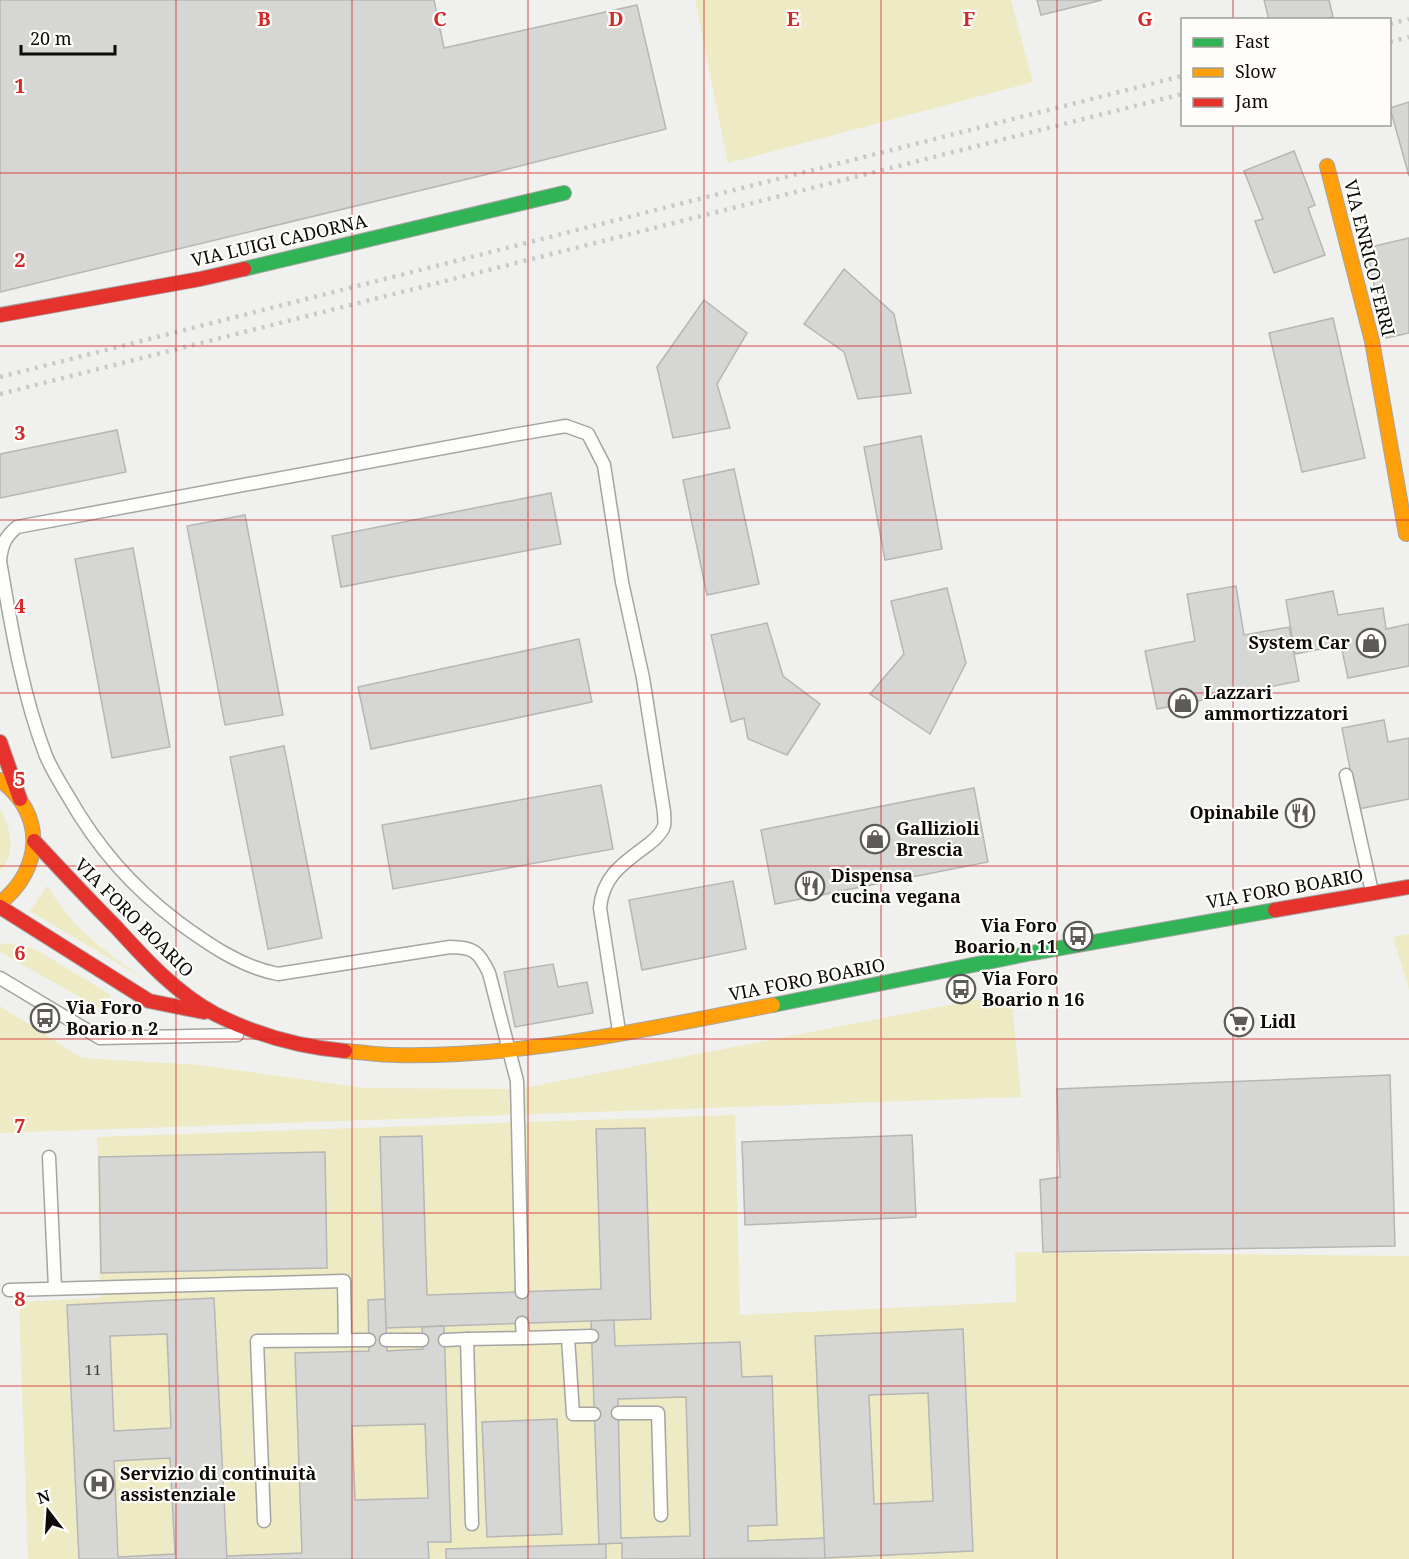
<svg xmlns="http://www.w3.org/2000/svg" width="1409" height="1559" font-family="'Noto Serif',serif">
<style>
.green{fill:#eeebc4}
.building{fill:#d6d6d4;stroke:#b6b6b4;stroke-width:1.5;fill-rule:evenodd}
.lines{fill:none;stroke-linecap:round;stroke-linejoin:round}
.lane-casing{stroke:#a4a4a2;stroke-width:15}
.fast-casing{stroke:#a4a4a2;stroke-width:16}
.slow-casing{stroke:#a4a4a2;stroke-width:16}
.jam-casing{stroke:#a4a4a2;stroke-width:16}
.lane{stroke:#fdfdfc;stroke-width:12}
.fast{stroke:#30b455;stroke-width:14}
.slow{stroke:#ff9f0a;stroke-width:14}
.jam{stroke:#e5322d;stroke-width:14}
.rail{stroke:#c9c9c8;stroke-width:4.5;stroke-dasharray:3 6;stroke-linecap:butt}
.grid{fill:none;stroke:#d62828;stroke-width:1.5;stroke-opacity:0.55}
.labels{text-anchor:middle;stroke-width:4.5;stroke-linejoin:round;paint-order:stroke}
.number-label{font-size:15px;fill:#3e3e3c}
.street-label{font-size:18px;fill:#0c0b0a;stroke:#fffefa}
.poi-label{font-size:18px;font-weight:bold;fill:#0c0b0a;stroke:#fffefa;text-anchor:start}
.grid-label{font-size:20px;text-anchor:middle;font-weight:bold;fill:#d62828;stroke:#fffefa;stroke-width:4.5;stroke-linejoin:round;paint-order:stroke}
</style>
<rect width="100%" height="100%" fill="#f0f0ee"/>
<g class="green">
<path d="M695,0H1011L1033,82L728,163Z"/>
<path d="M0,809C11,828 17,853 0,871Z"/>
<path d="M47,886C53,894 59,904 66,913C87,939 116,959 144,979L30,911Z"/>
<path d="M1409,934V990L1393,937Z"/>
<path d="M9,943L35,949L111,995L101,1009L0,952V945Z"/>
<path d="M1011,993L1021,1097L0,1133V1006L82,1058L200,1065L365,1088L518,1089Z"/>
<path d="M735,1115L740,1315L1016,1302L1015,1252L1409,1256V1559H28L19,1302L100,1298L97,1137Z"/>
</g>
<g class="building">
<path d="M0,0H434L444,48L637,5L666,129L476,177L0,292Z"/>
<path d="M1037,0H1102L1041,15Z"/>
<path d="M1264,0H1329L1333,17L1322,20H1269Z"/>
<path d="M1409,102V176L1390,108Z"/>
<path d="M1294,151L1315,205L1308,208L1325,255L1274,273L1255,221L1263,219L1244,171Z"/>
<path d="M1409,238V333L1386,338L1366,248Z"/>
<path d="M844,269L894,314L911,393L858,399L844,352L804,324Z"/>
<path d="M704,300L747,333L717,384L730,428L673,438L657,367Z"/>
<path d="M1333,318L1365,458L1302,472L1269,333Z"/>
<path d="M117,430L126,472L0,498V454Z"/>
<path d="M921,436L942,549L885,560L864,447Z"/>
<path d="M734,469L759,584L707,595L683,480Z"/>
<path d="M551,493L561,544L341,587L332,536Z"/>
<path d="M245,515L283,715L225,725L187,526Z"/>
<path d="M133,548L170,747L112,758L75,559Z"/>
<path d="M1236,586L1244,635L1289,627L1299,681L1157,709L1145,651L1195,641L1187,594Z"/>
<path d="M947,588L966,663L930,734L870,694L904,654L891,601Z"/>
<path d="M1333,591L1338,615L1383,608L1386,629L1409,624V666L1348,678L1341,645L1295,654L1286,600Z"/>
<path d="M767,623L783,676L820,704L787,755L748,739L744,718L731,722L711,635Z"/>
<path d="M579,639L592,702L371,749L358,687Z"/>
<path d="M1384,720L1388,742L1409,738V799L1358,809L1342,728Z"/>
<path d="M284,746L322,938L268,949L230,757Z"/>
<path d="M601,785L613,849L393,889L382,825Z"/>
<path d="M974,788L988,862L775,904L761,830Z"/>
<path d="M733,881L746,949L642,970L629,900Z"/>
<path d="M553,964L558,987L587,982L593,1013L515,1027L504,972Z"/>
<path d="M1390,1075L1395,1246L1043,1252L1040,1180L1060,1177L1057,1089Z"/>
<path d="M645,1128L651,1319L386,1328L380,1137L422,1136L427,1295L601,1289L596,1129Z"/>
<path d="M912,1135L916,1217L745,1225L742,1142Z"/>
<path d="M325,1152L327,1268L101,1273L99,1157Z"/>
<path d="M214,1298L227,1559H79L67,1305ZM167,1334L171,1428L114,1431L110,1336ZM170,1458L175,1554L118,1557L114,1461Z"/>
<path d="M385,1299L387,1351L423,1349L422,1327L444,1326L451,1542H428L429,1559H227V1556L302,1553L295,1353L369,1351L368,1300ZM425,1424L428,1498L355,1500L352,1426Z"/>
<path d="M614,1320L615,1346L740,1342L742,1377L772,1376L777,1525L748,1526V1541L825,1538V1558L622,1559V1543L599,1544L591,1321ZM686,1397L690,1536L621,1538L618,1399Z"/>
<path d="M963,1329L973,1551L825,1558L815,1336ZM928,1393L933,1501L874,1504L869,1395Z"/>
<path d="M557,1419L562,1534L487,1537L482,1422Z"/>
<path d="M606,1544V1559H446V1549Z"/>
</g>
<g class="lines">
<g class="lane-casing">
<g id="lane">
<path d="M0,560C2,544 5,537 17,527L513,435L566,426L588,434L604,465L622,582L643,678L664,812C664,816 665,823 664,826C662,833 654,840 649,844C624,863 603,875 600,908L619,1031"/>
<path d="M0,561C11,625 22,694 46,756C52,770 60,783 68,796C97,847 131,886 178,922C208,944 241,967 278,974L450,947C474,947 479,952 489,973L517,1081L522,1292"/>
<path d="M1346,775L1372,892"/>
<path d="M0,978L100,1038L237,1035"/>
<path d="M49,1157L55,1288"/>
<path d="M9,1290L344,1281L345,1340"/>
<path d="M568,1337L573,1414H594"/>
<path d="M523,1338L592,1336"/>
<path d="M386,1340H422"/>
<path d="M445,1340L467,1339"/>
<path d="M618,1413H658L661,1515"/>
<path d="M264,1521L257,1341L369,1340"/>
<path d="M472,1524L467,1339L523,1338L522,1323"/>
</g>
</g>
<g class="fast-casing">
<g id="fast">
<path d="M244,269L564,193"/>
<path d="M773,1005L1032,953L1275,910"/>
</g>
</g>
<g class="slow-casing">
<g id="slow">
<path d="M1327,166L1372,341L1406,534L1409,533"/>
<path d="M0,780C46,814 43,869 0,903"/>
<path d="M345,1051C362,1052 379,1055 396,1055C523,1058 649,1028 773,1005"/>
</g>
</g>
<g class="jam-casing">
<g id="jam">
<path d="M0,315L200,279L244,269"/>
<path d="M0,742L20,799"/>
<path d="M34,841C61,870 88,899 116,927C145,959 176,993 215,1014C256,1035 299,1047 345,1051"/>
<path d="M0,907L149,1001L204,1012"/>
<path d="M1275,910L1409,887"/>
</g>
</g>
<use href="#lane" class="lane"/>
<use href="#fast" class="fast"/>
<use href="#slow" class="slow"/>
<use href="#jam" class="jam"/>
<g class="rail">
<path d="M1390,24L1409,19"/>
<path d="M1390,42L1409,37"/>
<path d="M0,377L1182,76"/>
<path d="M0,394L1182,94"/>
</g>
</g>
<path class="grid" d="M176,0V1559M352,0V1559M528,0V1559M704,0V1559M881,0V1559M1057,0V1559M1233,0V20M1233,124V1559M0,173H1409M0,346H1409M0,520H1409M0,693H1409M0,866H1409M0,1039H1409M0,1213H1409M0,1386H1409"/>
<defs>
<g id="shop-ring" transform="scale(1.5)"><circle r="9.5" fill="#fffefa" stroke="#5c5b5a" stroke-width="1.5"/><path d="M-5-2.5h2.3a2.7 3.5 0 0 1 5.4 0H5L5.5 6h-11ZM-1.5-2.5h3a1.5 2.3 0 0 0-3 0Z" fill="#5c5b5a"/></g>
<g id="restaurant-ring" transform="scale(1.5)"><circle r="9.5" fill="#fffefa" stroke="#5c5b5a" stroke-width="1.5"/><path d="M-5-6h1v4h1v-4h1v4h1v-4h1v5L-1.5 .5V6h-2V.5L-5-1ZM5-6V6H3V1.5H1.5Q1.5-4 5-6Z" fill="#5c5b5a"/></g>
<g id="bus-ring" transform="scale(1.5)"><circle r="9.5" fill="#fffefa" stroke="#5c5b5a" stroke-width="1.5"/><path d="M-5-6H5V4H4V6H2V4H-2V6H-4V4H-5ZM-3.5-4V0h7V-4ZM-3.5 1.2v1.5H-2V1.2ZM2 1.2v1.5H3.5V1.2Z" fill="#5c5b5a"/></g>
<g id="supermarket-ring" transform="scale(1.5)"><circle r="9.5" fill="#fffefa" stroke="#5c5b5a" stroke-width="1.5"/><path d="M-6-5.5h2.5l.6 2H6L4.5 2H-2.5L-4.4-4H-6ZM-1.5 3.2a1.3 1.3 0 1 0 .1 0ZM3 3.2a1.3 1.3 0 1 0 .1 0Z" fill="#5c5b5a"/></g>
<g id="hospital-ring" transform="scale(1.5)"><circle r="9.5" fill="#fffefa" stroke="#5c5b5a" stroke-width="1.5"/><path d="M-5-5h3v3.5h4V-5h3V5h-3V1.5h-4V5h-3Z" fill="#5c5b5a"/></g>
</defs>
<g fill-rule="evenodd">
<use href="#shop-ring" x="1371" y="643"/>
<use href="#shop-ring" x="1183" y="703"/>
<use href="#restaurant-ring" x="1300" y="813"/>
<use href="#shop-ring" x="875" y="839"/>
<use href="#restaurant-ring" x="810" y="886"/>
<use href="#bus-ring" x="1078" y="936"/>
<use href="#bus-ring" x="961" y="989"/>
<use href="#bus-ring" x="45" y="1018"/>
<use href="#supermarket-ring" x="1239" y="1022"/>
<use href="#hospital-ring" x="99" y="1484"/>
</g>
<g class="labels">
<g class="number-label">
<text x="93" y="1375">11</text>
</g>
<g class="street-label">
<text transform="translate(279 241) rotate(-13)" y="6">VIA LUIGI CADORNA</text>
<text transform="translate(1369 258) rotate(76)" y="6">VIA ENRICO FERRI</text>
<text transform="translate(1285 889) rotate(-10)" y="6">VIA FORO BOARIO</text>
<text transform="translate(134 918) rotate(45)" y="6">VIA FORO BOARIO</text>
<text transform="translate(807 980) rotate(-11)" y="6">VIA FORO BOARIO</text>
</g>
<g class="poi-label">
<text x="1350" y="649" text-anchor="end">System Car</text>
<text x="1204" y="699">Lazzari<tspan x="1204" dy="21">ammortizzatori</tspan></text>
<text x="1279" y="819" text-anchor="end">Opinabile</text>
<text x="896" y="835">Gallizioli<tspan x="896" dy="21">Brescia</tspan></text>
<text x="831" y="882">Dispensa<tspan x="831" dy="21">cucina vegana</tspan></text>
<text x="1057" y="932" text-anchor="end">Via Foro<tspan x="1057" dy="21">Boario n 11</tspan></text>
<text x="982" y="985">Via Foro<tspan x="982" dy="21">Boario n 16</tspan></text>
<text x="66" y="1014">Via Foro<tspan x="66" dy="21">Boario n 2</tspan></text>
<text x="1260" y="1028">Lidl</text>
<text x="120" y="1480">Servizio di continuità<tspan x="120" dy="21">assistenziale</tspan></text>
</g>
</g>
<g class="grid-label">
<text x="264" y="26">B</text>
<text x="440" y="26">C</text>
<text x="616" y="26">D</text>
<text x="793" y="26">E</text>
<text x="969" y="26">F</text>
<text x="1145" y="26">G</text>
<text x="20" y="93">1</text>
<text x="20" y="267">2</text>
<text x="20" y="440">3</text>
<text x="20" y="613">4</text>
<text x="20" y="786">5</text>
<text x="20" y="960">6</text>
<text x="20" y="1133">7</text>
<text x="20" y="1306">8</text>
</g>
<rect x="1181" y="18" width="210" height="108" fill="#fffefa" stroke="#9e9d9a" stroke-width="1.5"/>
<rect x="1193" y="38" width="30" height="9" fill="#30b455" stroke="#9e9d9a" stroke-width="1.5"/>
<text x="1235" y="48" font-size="18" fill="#0c0b0a">Fast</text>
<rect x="1193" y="68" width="30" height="9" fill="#ff9f0a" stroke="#9e9d9a" stroke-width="1.5"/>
<text x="1235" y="78" font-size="18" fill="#0c0b0a">Slow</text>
<rect x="1193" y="98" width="30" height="9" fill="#e5322d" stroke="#9e9d9a" stroke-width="1.5"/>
<text x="1235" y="108" font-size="18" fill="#0c0b0a">Jam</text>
<g transform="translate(48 1511) rotate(343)" stroke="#fffefa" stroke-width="4.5" paint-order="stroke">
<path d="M0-4.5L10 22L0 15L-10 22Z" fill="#0c0b0a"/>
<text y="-9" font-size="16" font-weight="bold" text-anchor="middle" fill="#0c0b0a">N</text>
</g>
<path d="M21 45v9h94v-9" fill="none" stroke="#0c0b0a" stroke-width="3"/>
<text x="30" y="45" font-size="18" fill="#0c0b0a" stroke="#fffefa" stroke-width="4.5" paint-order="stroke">20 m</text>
</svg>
